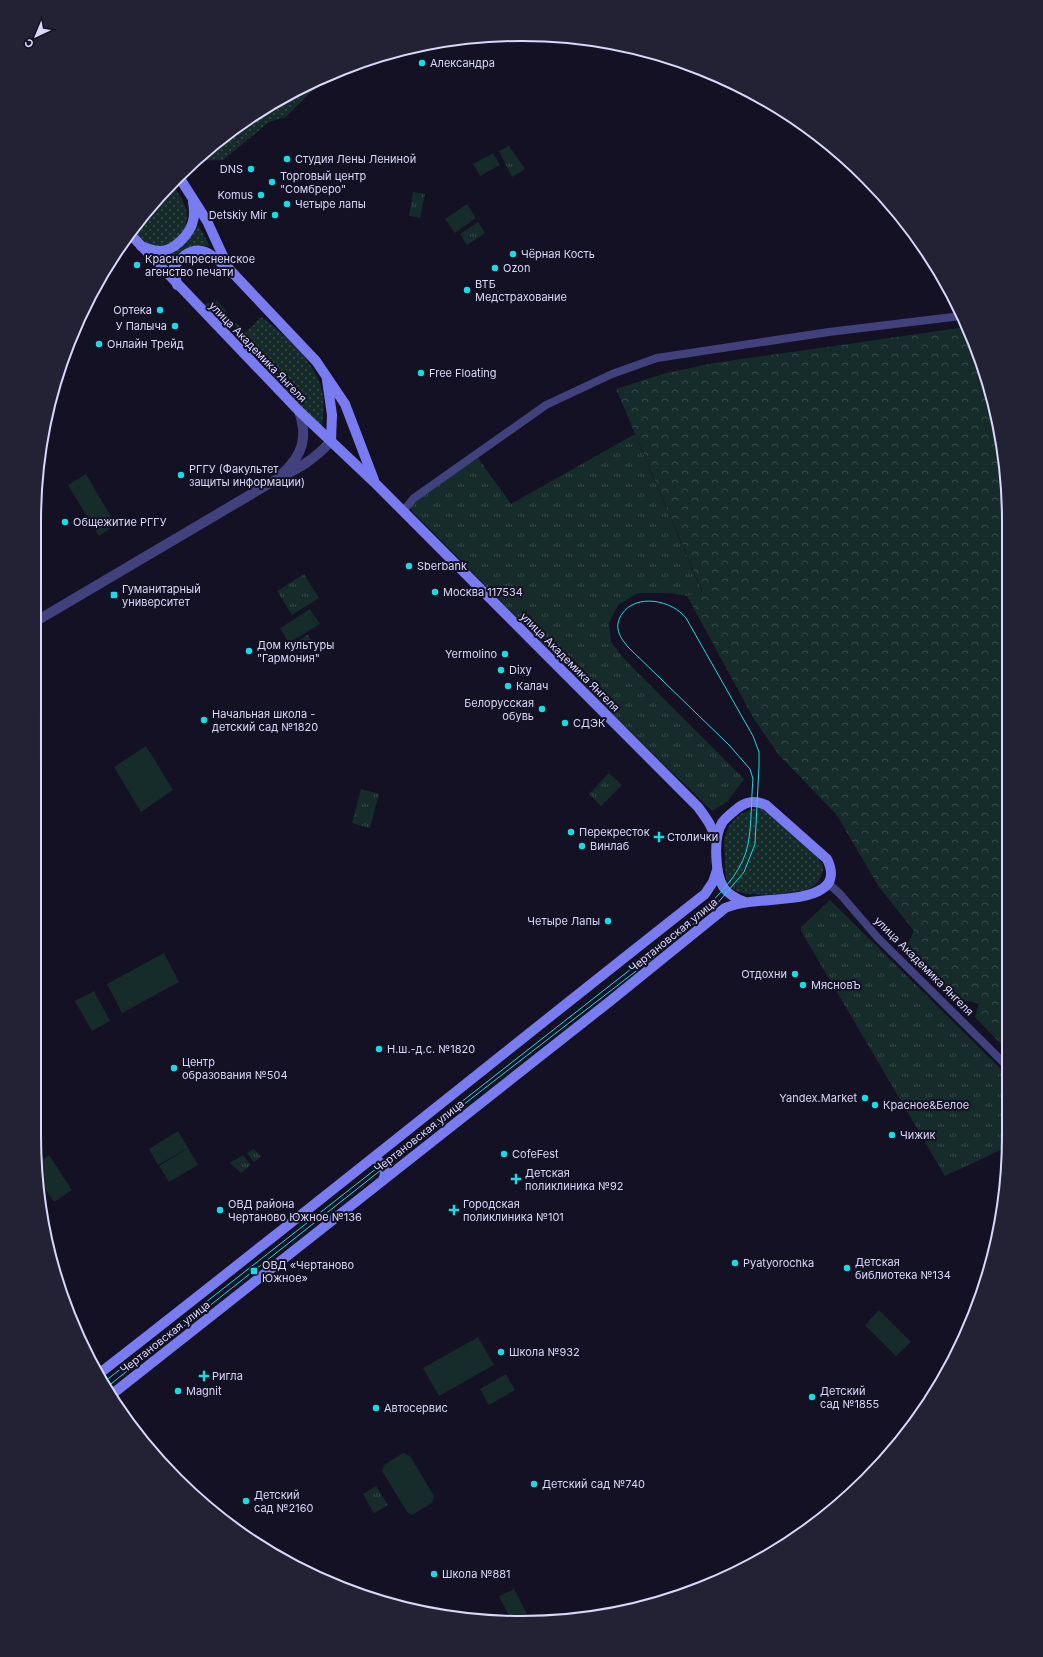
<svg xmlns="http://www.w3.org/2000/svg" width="1043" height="1657" font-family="Inter,sans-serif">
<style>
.grass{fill:url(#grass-dots)}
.forest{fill:url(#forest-crowns)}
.park{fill:url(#park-tufts)}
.pitch{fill:#152c2a}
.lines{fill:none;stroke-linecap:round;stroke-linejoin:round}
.minor{stroke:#41427d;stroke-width:8}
.tertiary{stroke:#41427d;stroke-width:10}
.secondary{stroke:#787cf0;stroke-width:10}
.tram{stroke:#19dbe5;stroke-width:1}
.poi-dot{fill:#19dbe5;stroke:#131123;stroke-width:1.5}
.labels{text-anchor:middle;stroke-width:4;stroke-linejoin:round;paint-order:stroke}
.poi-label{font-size:11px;fill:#d9d7fb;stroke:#131123;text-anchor:start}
.street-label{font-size:11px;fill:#d9d7fb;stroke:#131123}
.rim{fill:none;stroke:#d9d7fb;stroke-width:2}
</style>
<defs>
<pattern id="grass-dots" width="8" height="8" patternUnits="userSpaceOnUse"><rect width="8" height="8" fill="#152c2a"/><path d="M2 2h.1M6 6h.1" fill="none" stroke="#364a4a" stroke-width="1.8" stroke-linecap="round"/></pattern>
<pattern id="forest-crowns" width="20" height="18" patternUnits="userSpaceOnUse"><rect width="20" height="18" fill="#152c2a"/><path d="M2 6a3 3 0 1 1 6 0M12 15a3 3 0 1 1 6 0" fill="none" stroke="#364a4a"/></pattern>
<pattern id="park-tufts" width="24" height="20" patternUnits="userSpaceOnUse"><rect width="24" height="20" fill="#152c2a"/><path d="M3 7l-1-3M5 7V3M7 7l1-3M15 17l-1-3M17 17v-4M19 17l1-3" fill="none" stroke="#364a4a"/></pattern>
</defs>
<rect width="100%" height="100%" fill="#131123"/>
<g class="grass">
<path d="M322,79V81L286,117L269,122L223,160L194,161L200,155L278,99Z"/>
<path d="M172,184C177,192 184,200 186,209C187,214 187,223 185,228C181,234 168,247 160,247C148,247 140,237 133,229Z"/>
<path d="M197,223L210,246C189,244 181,249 170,267L162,258C180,251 188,238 197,223Z"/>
<path d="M217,301L226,310L229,330L204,304Z"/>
<path d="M261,317C284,333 316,362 322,391C325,403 323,415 322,428L240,341L236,332L235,322L246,332Z"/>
<path d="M762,808C774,818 820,854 823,866C824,875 818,884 810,888C796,894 744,899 733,889C724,882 726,871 725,861C725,852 723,843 726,834C731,817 745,809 762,808Z"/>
</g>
<path class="forest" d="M966,327L983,365L1008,489L1006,1049L975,1017L979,1003L955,999L905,949L914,931L879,887L836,814L779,755L754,719L687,596L702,591L616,389L666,373L714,363Z"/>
<g class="park">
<path d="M509,146L525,169L512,177L499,151Z"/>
<path d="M413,192L425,194L420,218L409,216Z"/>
<path d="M478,222L485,233L467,245L460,234Z"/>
<path d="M635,434L702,592L687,596L670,593H638L618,605L609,623L611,642L625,660L744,779L728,801L712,811L597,699L412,511L410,505L418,498L478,458L511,504Z"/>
<path d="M304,574L319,598L292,615L277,591Z"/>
<path d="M308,635L314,645L301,653L294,643Z"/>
<path d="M609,773L622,785L601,806L589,794Z"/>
<path d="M361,789L379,794L370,828L352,823Z"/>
<path d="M830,900L1005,1073V1148L945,1176L801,931V927Z"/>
<path d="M254,1149L261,1157L254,1162L247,1153Z"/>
<path d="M243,1155L251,1165L241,1173L230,1163Z"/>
<path d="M962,1340L944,1371L955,1344Z"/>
<path d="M376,1486L388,1505L374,1513L363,1494Z"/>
</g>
<g class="pitch">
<path d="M493,153L500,165L480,176L473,164Z"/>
<path d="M467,204L476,218L455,233L445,219Z"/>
<path d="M86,474L116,525L99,536L68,485Z"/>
<path d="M310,609L320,624L289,643L280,628Z"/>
<path d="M146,746L173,790L141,812L114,767Z"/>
<path d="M164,953L179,982L122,1013L107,984Z"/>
<path d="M94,991L110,1021L92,1031L75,1001Z"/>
<path d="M178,1131L188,1148L158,1165L149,1149Z"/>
<path d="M188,1148L198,1165L169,1182L159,1166Z"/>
<path d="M49,1155L72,1190L54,1202L38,1178V1163Z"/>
<path d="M879,1310L911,1342L896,1356L865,1325Z"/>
<path d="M478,1337L494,1365L439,1396L423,1368Z"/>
<path d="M506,1374L515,1390L489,1405L480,1389Z"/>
<path d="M403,1453L410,1456L434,1496L432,1503L412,1515L407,1512L382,1471L384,1465Z"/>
<path d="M514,1589L528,1616L515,1622H512L499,1596Z"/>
</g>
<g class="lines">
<g class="minor">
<path d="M403,511L414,498L546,405L612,374L657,358L829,332L961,316"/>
<path d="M828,883L840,894L878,938L1005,1064"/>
</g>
<g class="tertiary">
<path d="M282,474C303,455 308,437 299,411"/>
<path d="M38,620L277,479C299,468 314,460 331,441"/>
</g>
<g class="secondary">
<path d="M179,177L207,221L229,269L316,361L345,404L374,480"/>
<path d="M130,234L299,411L374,482L698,807C706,818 713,827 716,840"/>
<path d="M141,246C147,248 153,251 160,251C174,251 190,234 193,221C195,214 194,208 193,202"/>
<path d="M177,285L174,267C177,262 181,259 185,255C202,243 214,257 227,268"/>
<path d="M327,380L332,415L331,441"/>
<path d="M372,1159C383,1161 388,1170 383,1180"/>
<path d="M100,1373C303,1215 503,1053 705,894L713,882L717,870"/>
<path d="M111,1395L609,1002L725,908C753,896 799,904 822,889C834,882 832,869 827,859L766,805C755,800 747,801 738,808C732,813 726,817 722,823C713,837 715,875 724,888C729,895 737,899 745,902"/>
</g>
<path class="tram" d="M104,1382L645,958C679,929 740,889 748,844C752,823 751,800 753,779L750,769L729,745L628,647C624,642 619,636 618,629C617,624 619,618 622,614C636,593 672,600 686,618L753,736L759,752V766L755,844L744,872L716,905L649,961L463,1105L107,1387"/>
</g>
<g class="poi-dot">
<circle cx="422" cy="63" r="4"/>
<circle cx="287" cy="159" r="4"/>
<circle cx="251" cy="169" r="4"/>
<circle cx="272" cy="182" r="4"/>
<circle cx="261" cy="195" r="4"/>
<circle cx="287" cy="204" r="4"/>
<circle cx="275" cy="215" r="4"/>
<circle cx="513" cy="254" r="4"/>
<circle cx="137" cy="265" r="4"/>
<circle cx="495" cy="268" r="4"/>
<circle cx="467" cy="290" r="4"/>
<circle cx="160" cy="310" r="4"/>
<circle cx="175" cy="326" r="4"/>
<circle cx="99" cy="344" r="4"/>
<circle cx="421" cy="373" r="4"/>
<circle cx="181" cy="475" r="4"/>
<circle cx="65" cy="522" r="4"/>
<circle cx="409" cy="566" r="4"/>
<circle cx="435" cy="592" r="4"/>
<rect x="110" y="591" width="8" height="8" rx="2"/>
<circle cx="249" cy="651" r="4"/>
<circle cx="505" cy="654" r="4"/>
<circle cx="501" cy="670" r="4"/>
<circle cx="508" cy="686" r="4"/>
<circle cx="542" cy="709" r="4"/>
<circle cx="204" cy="720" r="4"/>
<circle cx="565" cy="723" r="4"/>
<circle cx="571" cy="832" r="4"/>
<path d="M657 831h4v4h4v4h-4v4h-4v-4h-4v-4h4z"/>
<circle cx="582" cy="846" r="4"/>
<circle cx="608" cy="921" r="4"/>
<circle cx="795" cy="974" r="4"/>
<circle cx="803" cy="985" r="4"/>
<circle cx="379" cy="1049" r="4"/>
<circle cx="174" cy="1068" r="4"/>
<circle cx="865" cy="1098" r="4"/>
<circle cx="875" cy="1105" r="4"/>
<circle cx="892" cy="1135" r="4"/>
<circle cx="504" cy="1154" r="4"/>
<path d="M514 1173h4v4h4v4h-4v4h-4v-4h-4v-4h4z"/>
<circle cx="220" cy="1210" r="4"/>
<path d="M452 1204h4v4h4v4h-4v4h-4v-4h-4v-4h4z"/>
<circle cx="735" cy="1263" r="4"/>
<circle cx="847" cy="1268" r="4"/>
<rect x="250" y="1267" width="8" height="8" rx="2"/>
<circle cx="501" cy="1352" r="4"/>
<path d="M202 1370h4v4h4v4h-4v4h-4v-4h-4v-4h4z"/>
<circle cx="178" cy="1391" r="4"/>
<circle cx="812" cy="1397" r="4"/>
<circle cx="376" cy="1408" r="4"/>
<circle cx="534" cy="1484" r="4"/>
<circle cx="246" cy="1501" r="4"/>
<circle cx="434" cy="1574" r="4"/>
</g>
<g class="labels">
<g class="poi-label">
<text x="430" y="67">Александра</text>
<text x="295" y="163">Студия Лены Лениной</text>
<text x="243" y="173" text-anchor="end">DNS</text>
<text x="280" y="180">Торговый центр<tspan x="280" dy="13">"Сомбреро"</tspan></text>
<text x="253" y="199" text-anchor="end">Komus</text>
<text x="295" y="208">Четыре лапы</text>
<text x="267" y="219" text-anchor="end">Detskiy Mir</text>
<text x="521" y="258">Чёрная Кость</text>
<text x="145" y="263">Краснопресненское<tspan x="145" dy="13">агенство печати</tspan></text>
<text x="503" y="272">Ozon</text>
<text x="475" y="288">ВТБ<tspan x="475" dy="13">Медстрахование</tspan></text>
<text x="152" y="314" text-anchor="end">Ортека</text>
<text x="167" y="330" text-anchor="end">У Палыча</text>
<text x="107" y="348">Онлайн Трейд</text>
<text x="429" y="377">Free Floating</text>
<text x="189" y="473">РГГУ (Факультет<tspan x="189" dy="13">защиты информации)</tspan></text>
<text x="73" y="526">Общежитие РГГУ</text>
<text x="417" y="570">Sberbank</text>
<text x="122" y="593">Гуманитарный<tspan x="122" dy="13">университет</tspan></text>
<text x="443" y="596">Москва 117534</text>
<text x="257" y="649">Дом культуры<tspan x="257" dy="13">"Гармония"</tspan></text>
<text x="497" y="658" text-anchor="end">Yermolino</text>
<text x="509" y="674">Dixy</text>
<text x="516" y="690">Калач</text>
<text x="534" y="707" text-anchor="end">Белорусская<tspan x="534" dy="13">обувь</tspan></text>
<text x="212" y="718">Начальная школа -<tspan x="212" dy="13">детский сад №1820</tspan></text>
<text x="573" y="727">СДЭК</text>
<text x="579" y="836">Перекресток</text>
<text x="667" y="841">Столички</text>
<text x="590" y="850">Винлаб</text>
<text x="600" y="925" text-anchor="end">Четыре Лапы</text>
<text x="787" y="978" text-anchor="end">Отдохни</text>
<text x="811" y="989">МясновЪ</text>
<text x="387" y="1053">Н.ш.-д.с. №1820</text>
<text x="182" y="1066">Центр<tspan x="182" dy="13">образования №504</tspan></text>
<text x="857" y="1102" text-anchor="end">Yandex.Market</text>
<text x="883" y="1109">Красное&amp;Белое</text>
<text x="900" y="1139">Чижик</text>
<text x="512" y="1158">CofeFest</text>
<text x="525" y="1177">Детская<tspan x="525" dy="13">поликлиника №92</tspan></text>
<text x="228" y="1208">ОВД района<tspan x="228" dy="13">Чертаново Южное №136</tspan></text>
<text x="463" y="1208">Городская<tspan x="463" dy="13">поликлиника №101</tspan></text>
<text x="855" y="1266">Детская<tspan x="855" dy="13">библиотека №134</tspan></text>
<text x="743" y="1267">Pyatyorochka</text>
<text x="262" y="1269">ОВД «Чертаново<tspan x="262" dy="13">Южное»</tspan></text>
<text x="509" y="1356">Школа №932</text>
<text x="212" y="1380">Ригла</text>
<text x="186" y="1395">Magnit</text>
<text x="820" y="1395">Детский<tspan x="820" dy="13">сад №1855</tspan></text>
<text x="384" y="1412">Автосервис</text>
<text x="542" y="1488">Детский сад №740</text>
<text x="254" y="1499">Детский<tspan x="254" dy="13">сад №2160</tspan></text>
<text x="442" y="1578">Школа №881</text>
</g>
<g class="street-label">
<text transform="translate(258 352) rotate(46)" y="4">улица Академика Янгеля</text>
<text transform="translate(570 662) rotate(45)" y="4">улица Академика Янгеля</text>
<text transform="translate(673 935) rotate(-39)" y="4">Чертановская улица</text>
<text transform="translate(924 966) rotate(45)" y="4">улица Академика Янгеля</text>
<text transform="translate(419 1136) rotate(-38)" y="4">Чертановская улица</text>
<text transform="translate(165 1337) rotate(-38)" y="4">Чертановская улица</text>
</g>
</g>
<path d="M0 0H1043V1657H0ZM521 41H522A480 480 0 0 1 1002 521V1136A480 480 0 0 1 522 1616H521A480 480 0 0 1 41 1136V521A480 480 0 0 1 521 41Z" fill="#232134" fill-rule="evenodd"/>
<path class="rim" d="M521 41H522A480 480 0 0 1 1002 521V1136A480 480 0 0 1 522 1616H521A480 480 0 0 1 41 1136V521A480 480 0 0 1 521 41Z"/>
<g transform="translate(36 36) rotate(224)" stroke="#131123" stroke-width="3" paint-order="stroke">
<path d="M0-3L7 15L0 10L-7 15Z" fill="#d9d7fb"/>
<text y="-6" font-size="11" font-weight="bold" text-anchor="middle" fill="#d9d7fb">С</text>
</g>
</svg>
